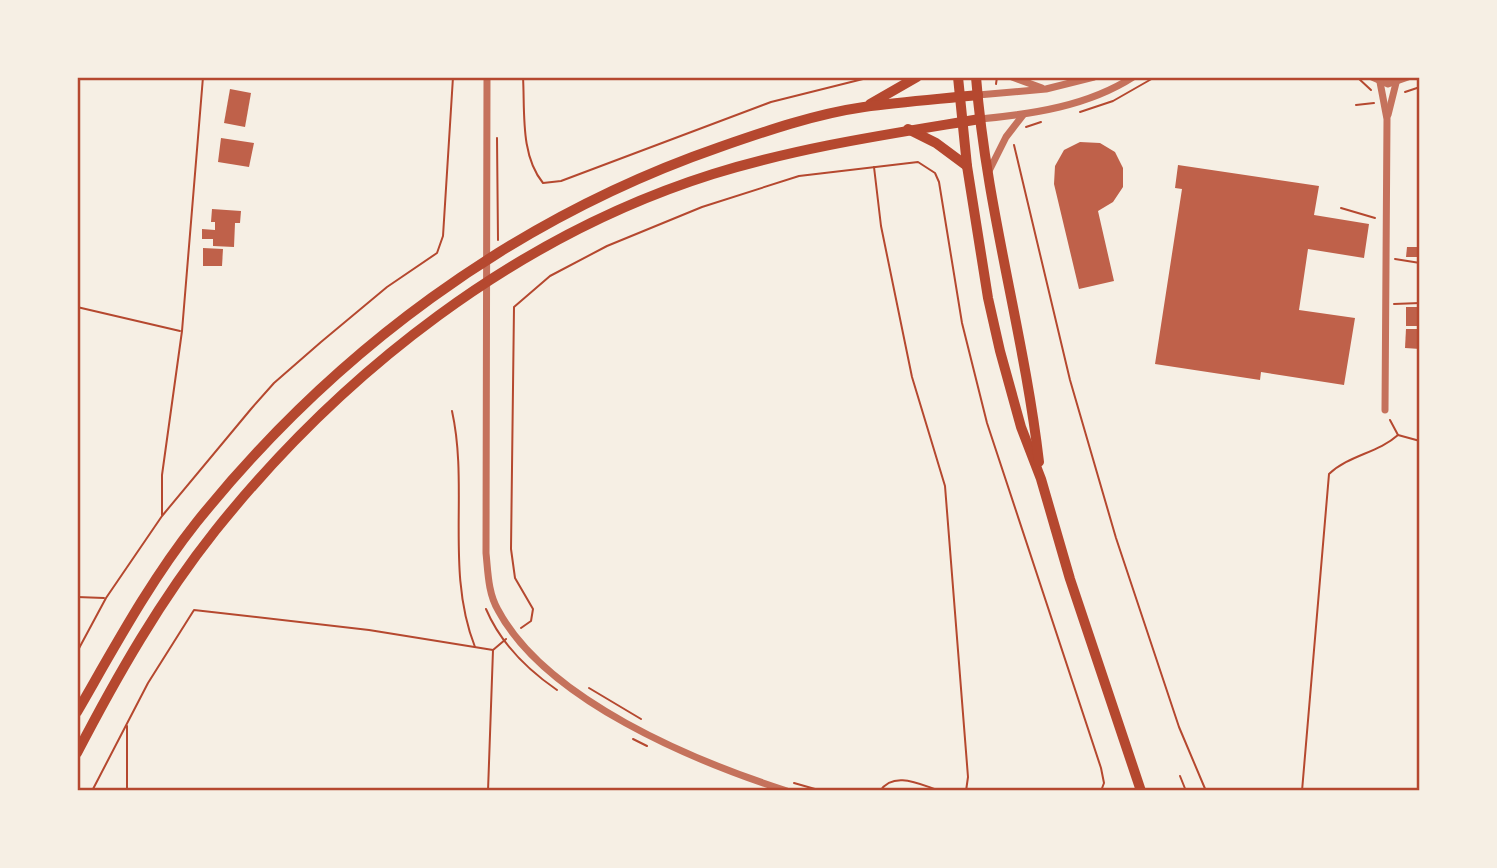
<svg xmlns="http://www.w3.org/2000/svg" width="1497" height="868" font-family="'Sofia Sans Condensed',sans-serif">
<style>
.building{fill:#bf614a}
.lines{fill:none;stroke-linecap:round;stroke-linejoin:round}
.path{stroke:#b5482f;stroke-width:2}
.minor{stroke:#c5725c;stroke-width:7}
.primary{stroke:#b5482f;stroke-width:10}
.neatline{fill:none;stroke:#b5482f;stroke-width:2.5}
</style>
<rect width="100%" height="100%" fill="#f6efe4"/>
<g class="building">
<path d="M230,89L251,93L245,127L224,123Z"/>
<path d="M221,138L254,143L249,167L218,162Z"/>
<path d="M1080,142L1100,143L1115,152L1123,168V187L1113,202L1098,211L1114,281L1079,289L1054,184L1055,166L1064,150Z"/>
<path d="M1178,165L1319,186L1314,215L1369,224L1364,258L1308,249L1299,310L1355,318L1344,385L1261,372L1260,380L1155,364L1182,189L1175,188Z"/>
<path d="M212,209L241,211L240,223H235L234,247L213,246V239H202V229L215,230V222H211Z"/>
<path d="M1407,247H1420V257H1406Z"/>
<path d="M203,248L223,249L222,266H203Z"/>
<rect x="1406" y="307" width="14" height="19"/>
<path d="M1406,329H1420V349L1405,348Z"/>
</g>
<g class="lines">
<g class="path">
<path d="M523,77C525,111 520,155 543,183L561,181L771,102L871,77"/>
<path d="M1357,77L1371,90"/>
<path d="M996,84L997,77"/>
<path d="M1405,92L1420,87"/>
<path d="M1356,105L1374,103"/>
<path d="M1080,112L1113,101L1155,77"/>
<path d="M1026,127L1041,122"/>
<path d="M497,138L498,240"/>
<path d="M1014,145L1070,380L1116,538L1179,727L1206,791"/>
<path d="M874,167L881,226L912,377L945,486L968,777L966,791"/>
<path d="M1341,208L1375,218"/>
<path d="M1395,259L1420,263"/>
<path d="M1394,304L1420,303"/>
<path d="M77,307L180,331"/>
<path d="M452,411C469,488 445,571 475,647"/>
<path d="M1390,420L1398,435L1420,441"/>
<path d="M162,515V475L182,331L203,77"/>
<path d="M77,597L104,598"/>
<path d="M486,609C500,642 528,670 557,690"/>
<path d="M521,628L531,621L533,609L515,578L511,549L514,307L550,276L607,246L702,207L799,176L918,162L935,173L939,182L962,323L987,423L1101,768L1104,783L1101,791"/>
<path d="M77,652L106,598L162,516L251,409L274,383L321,342L387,287L437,253L443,236L453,77"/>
<path d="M589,688L641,719"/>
<path d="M633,739L647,746"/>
<path d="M1180,776L1186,791"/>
<path d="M794,783L822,791"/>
<path d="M92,791L148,683L194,610L369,630L493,650"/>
<path d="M127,791V726"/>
<path d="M488,791L493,650L506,639"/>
<path d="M880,791C894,770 921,785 941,791"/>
<path d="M1302,791L1329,474C1349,455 1378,453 1398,435"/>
</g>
<g class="minor">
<path d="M487,77L486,553C488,572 488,593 498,610C546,700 694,761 787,791"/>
<path d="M1012,77L1042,88"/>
<path d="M1372,77L1388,84L1408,77"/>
<path d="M1419,77H1420"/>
<path d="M1380,82L1387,119L1385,410"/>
<path d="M978,95L1046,89L1094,77"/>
<path d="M1388,115L1396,83"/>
<path d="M980,119C1033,114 1088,106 1133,77"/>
<path d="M988,173L1006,137L1023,115"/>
</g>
<g class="primary">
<path d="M958,77L967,166L988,298L1000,351L1021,427L1041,479L1070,579L1141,791"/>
<path d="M976,77C986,207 1024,333 1039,462"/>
<path d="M870,104L917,77"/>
<path d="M908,129L936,143L967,166"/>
<path d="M77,712C114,648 150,581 196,523C333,352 512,219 720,147C766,131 815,114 864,107C901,102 940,99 978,95"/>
<path d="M77,753C117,676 161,599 215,531C343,371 516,236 713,174C800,147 890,134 980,119"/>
</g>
</g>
<rect width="1497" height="868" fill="none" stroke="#f6efe4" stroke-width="158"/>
<rect x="79" y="79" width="1339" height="710" class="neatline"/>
</svg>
